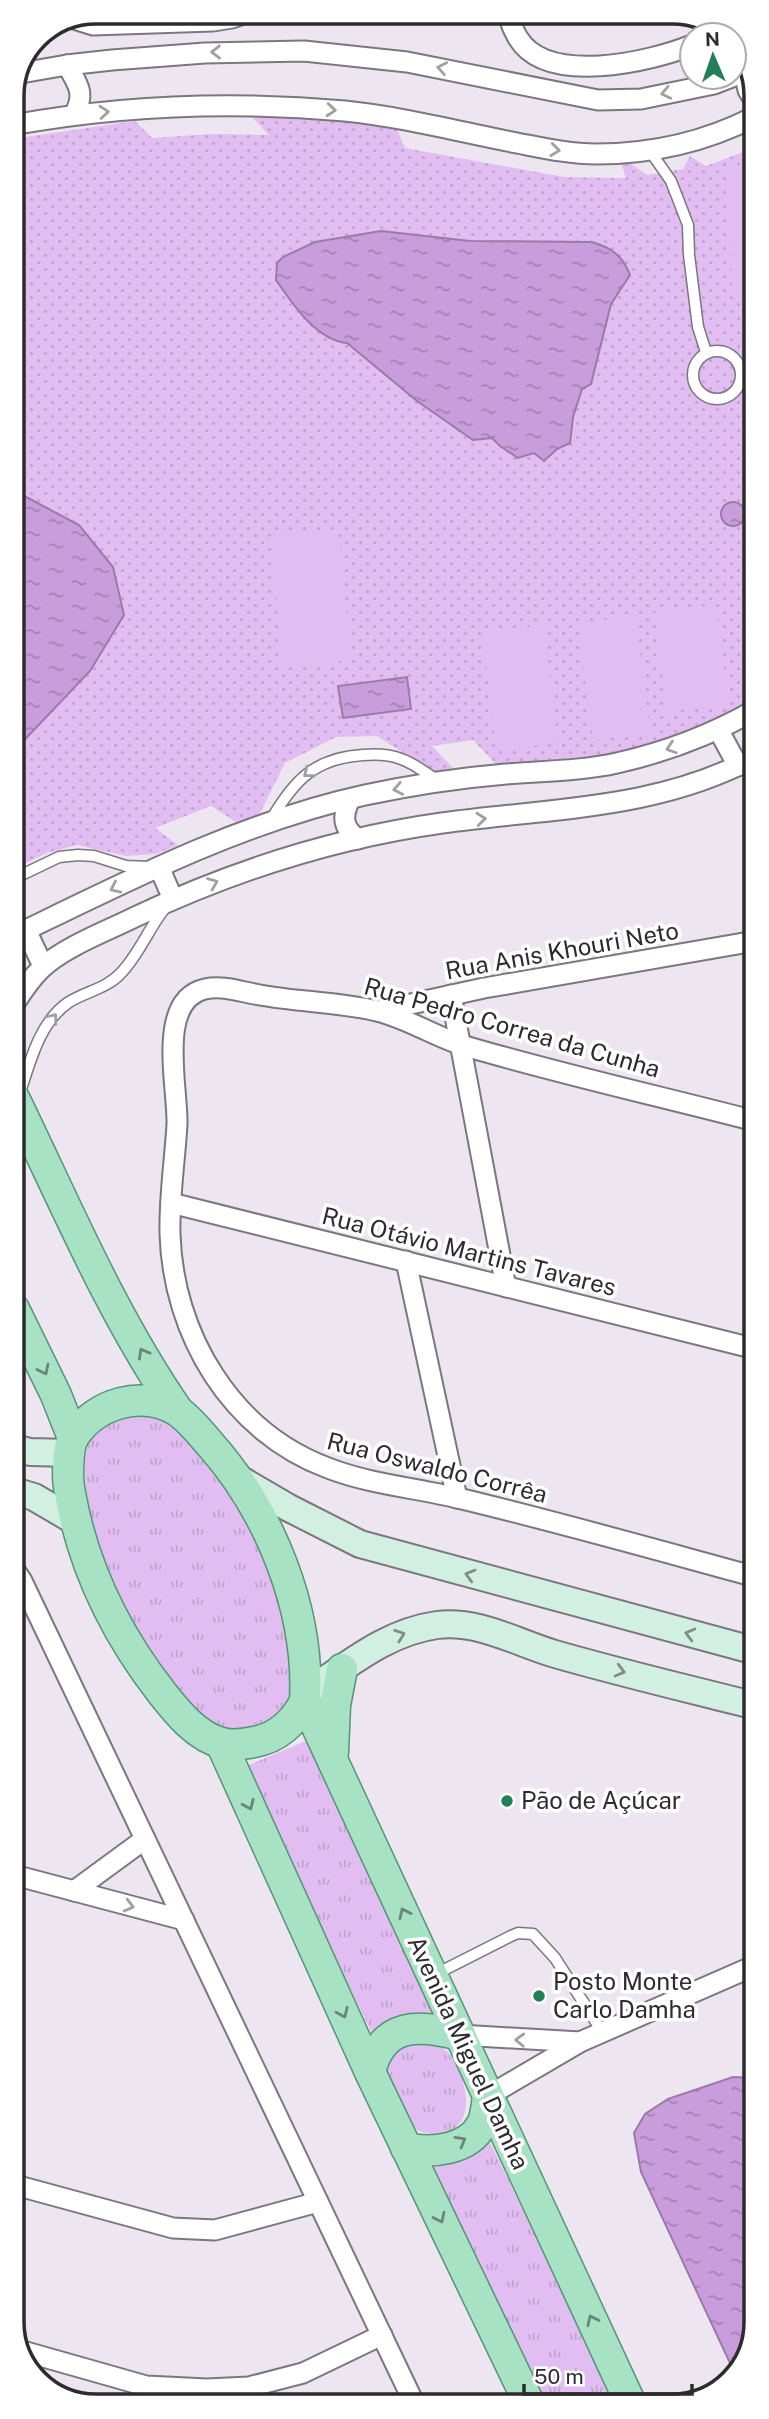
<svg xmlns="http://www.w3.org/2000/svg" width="769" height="2419" font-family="'Public Sans',sans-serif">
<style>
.grass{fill:url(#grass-tufts)}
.park{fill:url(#park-dots)}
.garden{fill:#e1bdf1}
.water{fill:url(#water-ripples);stroke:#9a7ba7;stroke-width:2}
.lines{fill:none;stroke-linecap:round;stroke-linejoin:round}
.lane-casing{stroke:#7c767f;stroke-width:13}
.street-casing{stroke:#7c767f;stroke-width:23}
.secondary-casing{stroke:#7c767f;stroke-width:30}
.primary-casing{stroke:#559575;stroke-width:33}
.lane{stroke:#fff;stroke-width:10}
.street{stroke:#fff;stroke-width:19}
.secondary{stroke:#d2f0e1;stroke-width:26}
.primary{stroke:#a6e2c3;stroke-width:30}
.oneway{stroke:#a1a0a1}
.oneway2{stroke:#6a8679}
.oneway3{stroke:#808e88}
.poi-dot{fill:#227f56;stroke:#fff;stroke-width:2.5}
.labels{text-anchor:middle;stroke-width:7;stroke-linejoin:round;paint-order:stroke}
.street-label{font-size:24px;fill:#2e2b2f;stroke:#fff}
.poi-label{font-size:24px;fill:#2e2b2f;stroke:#fff;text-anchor:start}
.rim{fill:none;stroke:#2e2b2f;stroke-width:3.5}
</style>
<defs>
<pattern id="grass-tufts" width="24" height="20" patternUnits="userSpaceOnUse" patternTransform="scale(1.75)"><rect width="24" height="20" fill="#e1bdf1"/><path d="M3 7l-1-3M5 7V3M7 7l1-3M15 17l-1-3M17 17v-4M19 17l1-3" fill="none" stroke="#c1a3cf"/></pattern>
<pattern id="park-dots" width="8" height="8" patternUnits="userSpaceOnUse" patternTransform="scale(1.75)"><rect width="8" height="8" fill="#e1bdf1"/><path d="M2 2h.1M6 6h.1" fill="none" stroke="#c1a3cf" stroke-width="1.8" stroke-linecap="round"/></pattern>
<pattern id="water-ripples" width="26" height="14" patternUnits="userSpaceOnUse" patternTransform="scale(1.75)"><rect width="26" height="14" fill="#c99ddb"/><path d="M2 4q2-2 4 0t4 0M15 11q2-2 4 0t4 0" fill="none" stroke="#a480b2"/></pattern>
</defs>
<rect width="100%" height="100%" fill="#ede6f1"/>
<g class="grass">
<path d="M151,1414C173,1423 183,1436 199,1453C247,1507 275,1571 288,1642C292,1662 296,1690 284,1709C272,1726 251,1729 232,1730C188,1733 114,1597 102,1559C94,1533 75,1464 91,1440C108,1417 125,1415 151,1414Z"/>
<path d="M306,1741L436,2017L377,2044L244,1767Z"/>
<path d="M411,2039C420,2041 435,2041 442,2047C461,2061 478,2111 455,2128C448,2132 443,2135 435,2134C428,2133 420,2133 415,2128C405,2120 395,2093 389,2081L387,2073L389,2058Z"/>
<path d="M485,2132L617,2404L543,2405L425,2158Z"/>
</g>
<path class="park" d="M252,117L337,120L397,130L405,148L564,177L626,178L621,163L627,161L647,175L683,169L690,156L706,166L754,148L755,675L751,679L755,680V699C701,734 624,757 561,762C539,764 517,764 496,764L473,740L432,746L453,768L433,772L377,736L336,737L285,763L260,813L236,822L211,806L155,828L178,845L156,854L126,856L77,845L47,853L13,869L12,139L135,121L152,138L212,134L269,135Z"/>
<g class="garden">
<path d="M754,164V296L732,297L729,166Z"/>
<path d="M338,529L352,660L283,667L270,536Z"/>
<path d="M716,605L729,704L667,712L654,612Z"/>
<path d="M636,616L650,733L593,740L578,623Z"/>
<path d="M544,625L558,743L496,750L482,632Z"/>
</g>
<g class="water">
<path d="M381,231L470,241L591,242C611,247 623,256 630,275L611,304L591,384L582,389L573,417L570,443L557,449L544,461L534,453L518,458L500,446L492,438L473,440L417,401L347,343C316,340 292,303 276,280L277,263L283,257L315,242Z"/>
<path d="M13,490L79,525L113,567L124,615L90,671L13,752Z"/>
<circle cx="733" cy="514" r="12"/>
<path d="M407,677L411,709L343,718L338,686Z"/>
<path d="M733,2077L756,2078L757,2323L739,2374L736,2376L641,2172L634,2133L645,2114L668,2099Z"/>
</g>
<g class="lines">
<g class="lane-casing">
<g id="lane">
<path d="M650,151L671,181L688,225L689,255L698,327L706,352"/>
<circle cx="717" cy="375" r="24"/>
<path d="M271,820C294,780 315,758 363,755C376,754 389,754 401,759C414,763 427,774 438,781"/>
<path d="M13,879L59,857L78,855L94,856L126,866L148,867"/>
<path d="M19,1095C30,1063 39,1022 69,1002C85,992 107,988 120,974C139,955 148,929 165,908"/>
<path d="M434,1975L511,1936L518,1933L533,1934L555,1958L603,2033"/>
</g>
</g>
<g class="street-casing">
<g id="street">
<path d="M510,12C509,22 513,29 518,38C547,86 650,62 692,45"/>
<path d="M77,20L93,25L213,21L232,18L249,12"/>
<path d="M711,35L719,29"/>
<path d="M67,65C78,85 86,93 74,115"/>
<path d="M744,72L748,90L754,100"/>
<path d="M21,73L67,65L112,60L205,53L304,51L407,62L598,100L641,99L714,84L732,77"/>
<path d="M12,125C122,105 235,101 345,111C403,117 460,132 517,143C543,148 569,154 596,154C651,154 705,142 754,117"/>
<path d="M719,731L738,766"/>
<path d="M350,799C342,816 342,828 358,839"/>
<path d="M159,867L173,899"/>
<path d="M26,930L43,966"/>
<path d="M13,932L26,930C135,877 246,821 365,795C412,785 459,778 506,774C543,771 581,771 617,763C666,752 711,735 755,710"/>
<path d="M451,995L506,1287"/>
<path d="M13,1006C22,992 30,979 42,968C64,947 107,931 135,917C232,871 335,838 442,823C549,808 658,810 755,757"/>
<path d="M379,1011L484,988L755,941"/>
<path d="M755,1121C659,1096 560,1074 465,1046C435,1037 407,1018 377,1011C339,1002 298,1002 260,995C241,992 224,985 205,989C156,1000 178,1087 177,1124C175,1160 169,1197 170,1234C173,1334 231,1432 328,1468C369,1484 416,1488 458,1498C558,1522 657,1550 756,1577"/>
<path d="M171,1203L756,1349"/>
<path d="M406,1261L457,1498"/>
<path d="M14,1569L22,1581L415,2405"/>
<path d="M14,1875L184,1920"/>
<path d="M74,1891L145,1839"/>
<path d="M460,2035L580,2042"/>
<path d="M488,2096L580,2042L756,1965"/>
<path d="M15,2185L173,2228L215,2230L318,2202"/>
<path d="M19,2350L146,2386L207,2389L249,2387L303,2373L382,2335"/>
</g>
</g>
<g class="secondary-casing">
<g id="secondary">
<path d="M14,1448L30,1452L70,1453"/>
<path d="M236,1477L289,1508L360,1544L756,1651"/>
<path d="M14,1491L34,1497L75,1521"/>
<path d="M306,1693C347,1666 386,1632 437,1625C479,1620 515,1642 555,1654C621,1673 689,1689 756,1706"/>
</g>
</g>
<g class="primary-casing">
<g id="primary">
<path d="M14,1098C65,1203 111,1314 178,1411"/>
<path d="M14,1309L56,1395L73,1438"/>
<path d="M305,1701C295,1722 277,1738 254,1742C244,1744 232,1746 222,1743C197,1737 177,1712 162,1693C116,1634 83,1567 70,1493C67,1480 67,1448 74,1436C96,1403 142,1390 176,1410C189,1418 200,1433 210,1444C270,1512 310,1610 305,1701L631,2404"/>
<path d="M221,1743L370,2072L530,2405"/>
<path d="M333,1752L335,1705L342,1669"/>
<path d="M370,2072C382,2022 419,2024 460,2035"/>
<path d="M406,2148C431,2154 469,2150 482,2124C486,2116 487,2104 488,2096"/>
</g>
</g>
<use href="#lane" class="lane"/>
<use href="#street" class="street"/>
<use href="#secondary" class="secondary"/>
<use href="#primary" class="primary"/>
</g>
<defs><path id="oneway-chevron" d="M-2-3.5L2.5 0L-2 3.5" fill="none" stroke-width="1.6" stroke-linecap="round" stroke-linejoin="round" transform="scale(1.75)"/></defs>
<g class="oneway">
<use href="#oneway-chevron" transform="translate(216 52) rotate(179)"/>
<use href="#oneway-chevron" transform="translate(442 68) rotate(-169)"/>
<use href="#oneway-chevron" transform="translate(666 93) rotate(168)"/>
<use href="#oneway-chevron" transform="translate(331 110) rotate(5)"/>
<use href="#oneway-chevron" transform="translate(104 112) rotate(-5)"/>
<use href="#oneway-chevron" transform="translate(555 150) rotate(7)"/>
<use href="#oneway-chevron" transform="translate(671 748) rotate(162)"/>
<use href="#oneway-chevron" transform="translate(308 773) rotate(142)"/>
<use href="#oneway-chevron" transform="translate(398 789) rotate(169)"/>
<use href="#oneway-chevron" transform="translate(481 819) rotate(-6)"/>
<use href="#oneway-chevron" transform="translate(213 883) rotate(-22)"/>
<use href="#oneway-chevron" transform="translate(115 888) rotate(155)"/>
<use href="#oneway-chevron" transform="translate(53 1018) rotate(-52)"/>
<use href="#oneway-chevron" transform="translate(129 1906) rotate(15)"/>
<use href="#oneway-chevron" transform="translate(520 2040) rotate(-178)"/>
</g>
<g class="oneway2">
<use href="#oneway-chevron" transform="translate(143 1353) rotate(-119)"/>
<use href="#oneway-chevron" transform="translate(44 1370) rotate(64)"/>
<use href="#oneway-chevron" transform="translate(249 1805) rotate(66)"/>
<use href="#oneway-chevron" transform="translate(404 1913) rotate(-115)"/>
<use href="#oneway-chevron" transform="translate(343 2013) rotate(66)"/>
<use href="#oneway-chevron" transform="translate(461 2141) rotate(-30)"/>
<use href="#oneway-chevron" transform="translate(440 2218) rotate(64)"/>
<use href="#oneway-chevron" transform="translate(592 2320) rotate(-115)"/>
</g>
<g class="oneway3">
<use href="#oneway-chevron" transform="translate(470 1575) rotate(-164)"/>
<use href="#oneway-chevron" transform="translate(690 1634) rotate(-165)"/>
<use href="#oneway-chevron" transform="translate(400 1635) rotate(-20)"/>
<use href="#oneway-chevron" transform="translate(620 1671) rotate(15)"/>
</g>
<g class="poi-dot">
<circle cx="507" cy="1801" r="7"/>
<circle cx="539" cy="1996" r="7"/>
</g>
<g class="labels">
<g class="street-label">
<text transform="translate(562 951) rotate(-10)" y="8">Rua Anis Khouri Neto</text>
<text transform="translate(512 1028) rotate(16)" y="8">Rua Pedro Correa da Cunha</text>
<text transform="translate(469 1252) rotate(14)" y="8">Rua Otávio Martins Tavares</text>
<text transform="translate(437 1468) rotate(14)" y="8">Rua Oswaldo Corrêa</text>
<text transform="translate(468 2053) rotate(65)" y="8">Avenida Miguel Damha</text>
</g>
<g class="poi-label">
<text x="521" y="1809">Pão de Açúcar</text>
<text x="553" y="1990">Posto Monte<tspan x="553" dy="28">Carlo Damha</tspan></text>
</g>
</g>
<path d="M0 0H769V2419H0ZM96 24H672A72 72 0 0 1 744 96V2322A72 72 0 0 1 672 2394H96A72 72 0 0 1 24 2322V96A72 72 0 0 1 96 24Z" fill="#fff" fill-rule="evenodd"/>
<path class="rim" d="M96 24H672A72 72 0 0 1 744 96V2322A72 72 0 0 1 672 2394H96A72 72 0 0 1 24 2322V96A72 72 0 0 1 96 24Z"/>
<g transform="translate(713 56) rotate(358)"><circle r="33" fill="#ffffff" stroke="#abaaac" stroke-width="2"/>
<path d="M0-5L12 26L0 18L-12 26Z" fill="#227f56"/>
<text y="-10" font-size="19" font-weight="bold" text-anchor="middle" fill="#2e2b2f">N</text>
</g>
<path d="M524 2384v10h168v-10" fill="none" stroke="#2e2b2f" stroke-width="3.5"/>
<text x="534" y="2384" font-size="21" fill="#2e2b2f" stroke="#ffffff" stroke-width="5" paint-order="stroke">50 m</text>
</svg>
